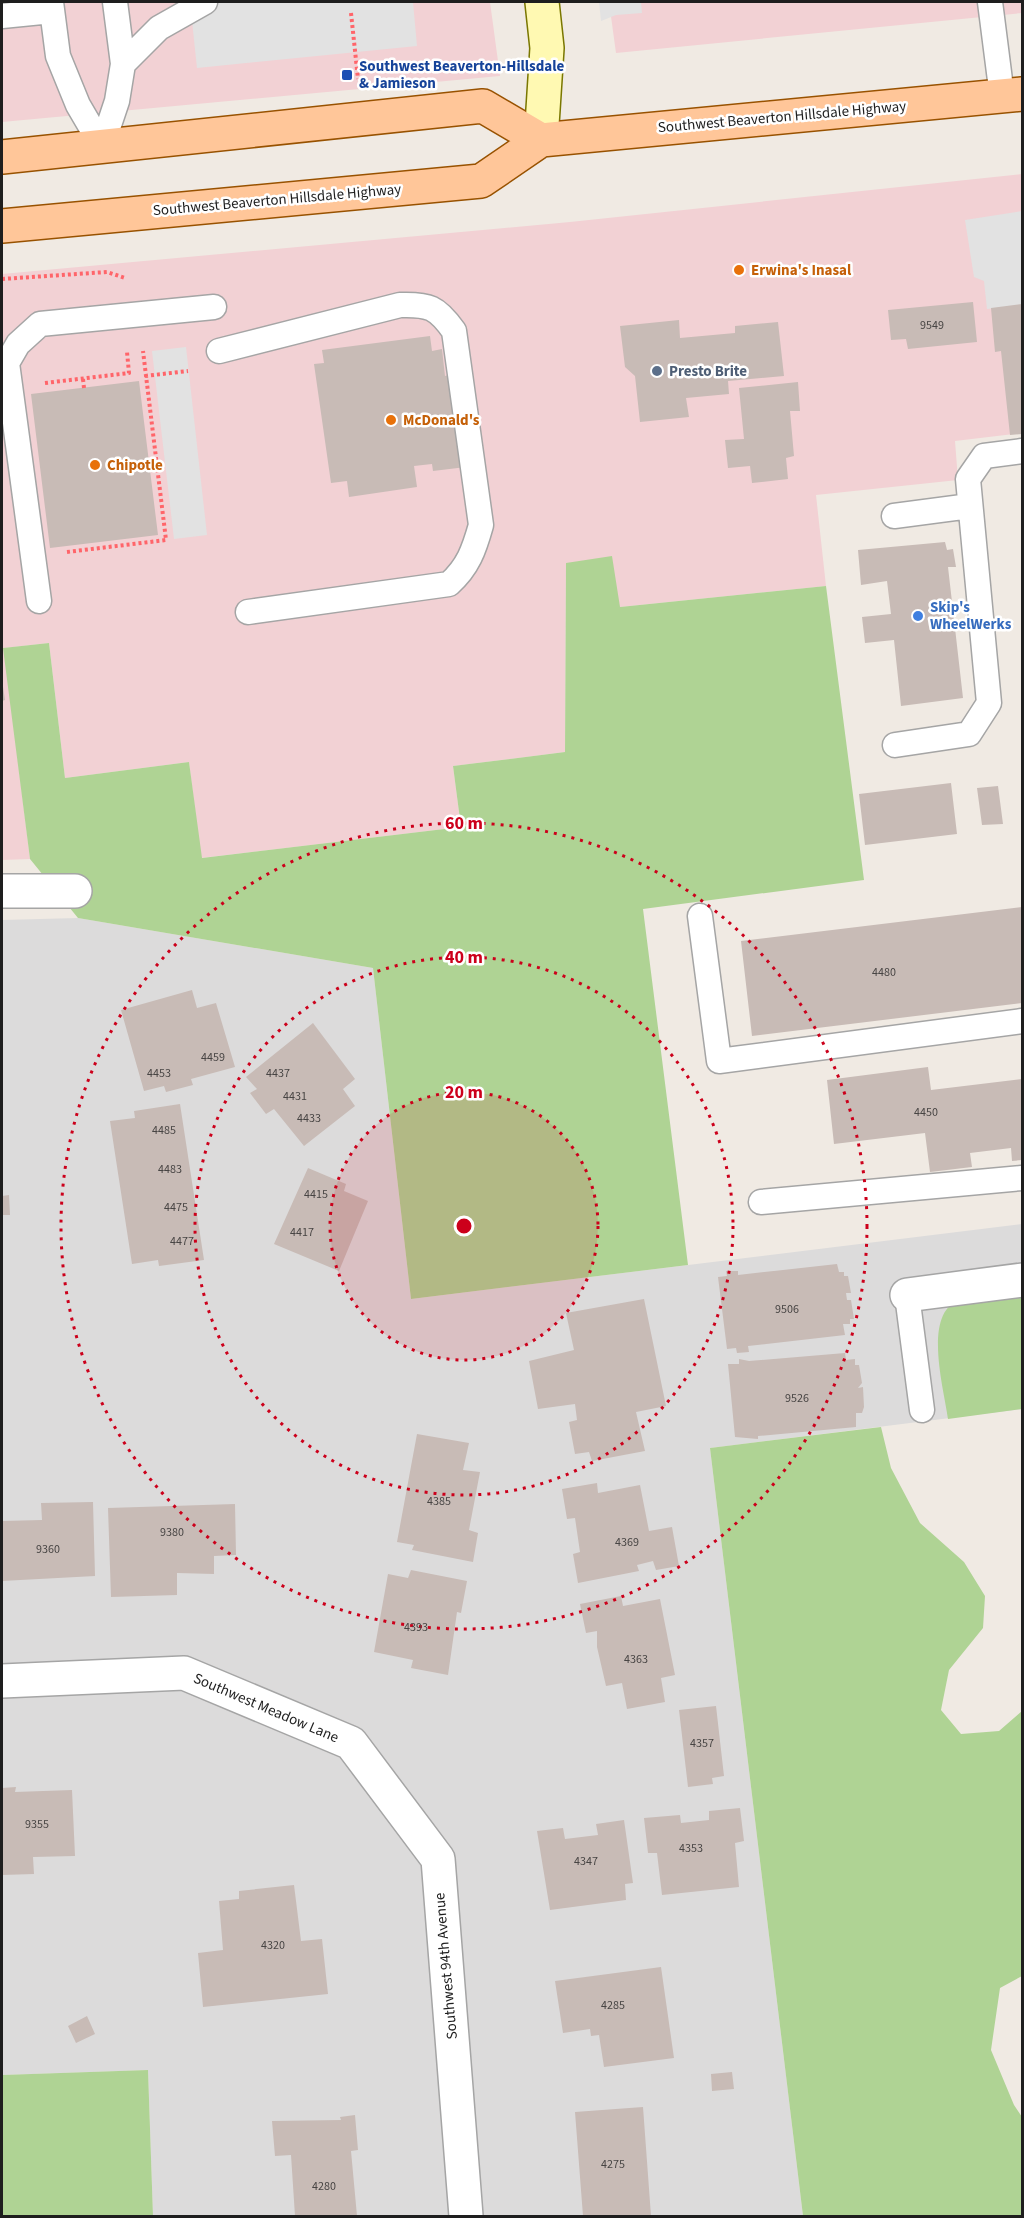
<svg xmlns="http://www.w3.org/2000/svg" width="1024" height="2218" font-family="'Source Sans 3',sans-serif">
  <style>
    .residential { fill: #dcdbdb }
    .commercial { fill: #f2d1d4 }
    .forest { fill: #afd394 }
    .parking { fill: #e2e2e2 }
    .building { fill: #c8bbb6 }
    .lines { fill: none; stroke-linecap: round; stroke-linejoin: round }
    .lane-casing { stroke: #a5a5a5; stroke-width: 27 }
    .street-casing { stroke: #a5a5a5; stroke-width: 36 }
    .secondary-casing { stroke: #7a7700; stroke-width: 36 }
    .primary-casing { stroke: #985200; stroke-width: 36 }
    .path { stroke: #ff656a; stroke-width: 4; stroke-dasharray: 3 3; stroke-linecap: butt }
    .lane { stroke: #fff; stroke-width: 24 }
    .street { stroke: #fff; stroke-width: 33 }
    .secondary { stroke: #fff9b2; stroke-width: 33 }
    .primary { stroke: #ffc699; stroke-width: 33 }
    .ring { fill: none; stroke: #cc001b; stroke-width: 3; stroke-dasharray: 3 6 }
    .transit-dot { fill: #1a4fb4; stroke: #fff; stroke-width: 2 }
    .food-dot { fill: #e8710a; stroke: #fff; stroke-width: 2 }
    .service-dot { fill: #5c6f8a; stroke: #fff; stroke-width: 2 }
    .shop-dot { fill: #3f7fe0; stroke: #fff; stroke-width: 2 }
    .labels { text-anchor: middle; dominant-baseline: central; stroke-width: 5; stroke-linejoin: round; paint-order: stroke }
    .number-label { font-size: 12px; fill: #484544 }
    .transit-label { font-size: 15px; font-weight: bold; fill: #164399; stroke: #fff; text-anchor: start }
    .street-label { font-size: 15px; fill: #1e1e1e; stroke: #fff }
    .food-label { font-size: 15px; font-weight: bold; fill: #c56008; stroke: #fff; text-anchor: start }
    .service-label { font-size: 15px; font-weight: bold; fill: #4e5e75; stroke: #fff; text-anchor: start }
    .shop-label { font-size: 15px; font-weight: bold; fill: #366cbe; stroke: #fff; text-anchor: start }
    .centre { fill: #cc001b; stroke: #fff; stroke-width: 3 }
    .ring-label { font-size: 18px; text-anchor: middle; font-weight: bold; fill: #cc001b; stroke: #fff; stroke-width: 5; stroke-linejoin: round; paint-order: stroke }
  </style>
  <rect width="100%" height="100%" fill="#f0eae3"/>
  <path class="residential" d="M78 918 373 968 411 1299 1022 1224V1409L710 1448 803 2216H153L148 2070 2 2075V920Z"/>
  <path class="commercial" d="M2 2H490L500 76 2 122Z
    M609 2H1022V13L616 53Z
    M1022 174V433L955 441 958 480 816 495 826 586 620 607 566 563 565 752 453 766 461 827 201 858 189 762 65 778 49 643 4 648 30 859 2 860V274L570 222Z"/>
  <path class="forest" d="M612 556 620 607 826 586 864 880 643 909 688 1265 411 1299 373 968 78 918 30 859 3 648 49 643 65 778 189 762 202 858 461 827 453 766 565 752 566 563Z
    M1022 1292V1409L948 1419C944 1388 921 1310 962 1299 981 1294 1003 1294 1022 1292Z
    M881 1427 891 1468 920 1523 964 1562 985 1596 983 1628 949 1670 941 1710 961 1734 999 1731 1022 1711V1976L1000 1988 991 2050 1014 2105 1022 2117V2216H803L710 1448Z
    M148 2070 153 2216H2V2075Z"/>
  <path class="parking" d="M190 2H413L417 46 197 68Z
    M599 2H641L642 13 616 15 601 21Z
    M1022 211V305L987 309 984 281 974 277 965 220Z
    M186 347 207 535 174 539 152 351Z"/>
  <path class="building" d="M973 302 977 342 908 349 906 339 891 340 888 310Z
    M1022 304V434L1010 435 1001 351 995 352 991 308Z
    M679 320 680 338 735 333V326L778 322 784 376 728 381 729 394 686 398 689 417 640 422 635 376 625 367 620 326Z
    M430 336 432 351 442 349 445 376 453 374 466 467 433 471 432 464 414 466 417 487 349 497 347 481 331 483 314 364 324 363 322 350Z
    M139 381 158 535 50 548 31 394Z
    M798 382 800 411H790L794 456 786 458 788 479 752 483 750 466 728 468 725 440 744 439 739 388Z
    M945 542 947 550 953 549 956 567H948L963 698 901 706 894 640 865 643 862 617 891 614 887 581 861 585 858 550Z
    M2 680 5 700 2 701Z
    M951 783 957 834 865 845 859 794Z
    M998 786 1003 824 982 825 977 788Z
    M1022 907V1003L752 1036 741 941Z
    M192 990 197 1008 216 1003 235 1067 191 1079 193 1085 166 1092 164 1086 144 1091 121 1010Z
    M313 1023 355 1079 343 1089 355 1106 304 1146 274 1109 266 1114 250 1093 257 1089 246 1077Z
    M928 1067 931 1090 1022 1079V1160L1012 1161 1011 1148 970 1153 972 1167 930 1172 925 1133 834 1144 827 1080Z
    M180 1104 204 1260 159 1266 158 1260 132 1264 110 1121 135 1118 134 1111Z
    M308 1168 346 1184 344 1191 368 1201 339 1271 274 1244Z
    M9 1195 10 1215H2V1196Z
    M837 1264 839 1272H844V1276H848L851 1293H846L847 1300H851L854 1319H850V1324H843L845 1335 748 1346 749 1352 737 1353 736 1348 727 1349 718 1277 727 1276 726 1271H738V1275Z
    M644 1299 666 1406 636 1412 645 1451 592 1461 589 1452 575 1454 569 1422 577 1420 575 1404 538 1409 529 1361 574 1350 566 1313Z
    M845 1353 846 1360 855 1359V1365H859L862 1383 858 1388 863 1387 864 1407 862 1413H856V1427L758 1436V1439L735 1437 728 1364H739V1359L749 1361Z
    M417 1434 469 1443 463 1470 480 1472 469 1530 478 1533 473 1562 412 1550 414 1545 397 1542Z
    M597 1483 598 1493 640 1485 649 1531 672 1527 679 1566 656 1570 653 1561 637 1565 639 1571 578 1583 573 1554 580 1552 575 1518 567 1519 562 1489Z
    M93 1502 95 1576 2 1581V1521L42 1520 41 1503Z
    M235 1504 236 1555 214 1556V1574L177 1573V1595L111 1597 108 1508Z
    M411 1570 467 1581 461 1613 457 1612 448 1675 411 1668 413 1660 374 1652 388 1574 408 1578Z
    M621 1596 623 1606 660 1599 675 1675 661 1678 665 1702 627 1709 622 1683 606 1686 597 1647V1631L586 1633 580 1604Z
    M716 1706 724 1776 712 1778 713 1784 688 1787 679 1710Z
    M16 1787 15 1792 72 1790 75 1856 33 1857 34 1874 2 1875V1788Z
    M740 1808 744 1841 735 1843 739 1887 662 1895 657 1853H648L644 1818 680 1815 681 1823 709 1820V1811Z
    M624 1820 633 1883 625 1884 626 1900 550 1910 537 1831 563 1828 565 1839 598 1835 596 1824Z
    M294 1885 301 1941 322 1939 328 1994 203 2007 198 1953 223 1950 219 1901 239 1899V1891Z
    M661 1967 674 2058 604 2067 599 2035 591 2036 590 2029 563 2033 555 1981Z
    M87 2016 95 2034 76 2043 68 2026Z
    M732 2072 734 2089 712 2091 711 2074Z
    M643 2107 651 2216H583L575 2112Z
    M355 2115 358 2150 351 2151 357 2216H295L291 2155 275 2156 272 2121 341 2120 340 2117Z"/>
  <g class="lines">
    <g class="lane-casing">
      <path id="lane" d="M51 2 58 56 78 105 102 146
        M990 2 1002 96
        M2 16 52 11
        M123 64 159 28 205 2
        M102 146 117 101 123 64 115 2
        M219 351 400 305C429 304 437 307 454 331L481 525C474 550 468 567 449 584L248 612
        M894 516 970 506
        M39 601 7 363 18 344 40 324 214 307
        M895 745 969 734 989 703 968 479 984 456 1022 451
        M700 916 719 1061 1022 1021
        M761 1202 1022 1178
        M907 1295 922 1410"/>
    </g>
    <g class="street-casing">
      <path id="street" d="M2 891H75
        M907 1295 1022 1280
        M2 1681 184 1673 351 1743 438 1859 466 2216"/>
    </g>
    <g class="secondary-casing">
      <path id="secondary" d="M541 140 547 48 542 2"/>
    </g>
    <g class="primary-casing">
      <path id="primary" d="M2 157 483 106 541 140
        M2 226 481 181 541 140 1022 94"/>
    </g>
    <path class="path" d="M351 13 358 79
      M2 279 107 272 125 278
      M145 376 188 371
      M83 379 84 388
      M45 383 129 373 127 352
      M67 552 166 540 143 351"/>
    <use href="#lane" class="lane"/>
    <use href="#street" class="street"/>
    <use href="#secondary" class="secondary"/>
    <use href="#primary" class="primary"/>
  </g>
  <circle cx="464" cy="1226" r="134" fill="#cc001b" fill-opacity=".12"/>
  <g class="ring">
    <circle cx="464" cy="1226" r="134"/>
    <circle cx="464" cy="1226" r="269"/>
    <circle cx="464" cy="1226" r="403"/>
  </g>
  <rect class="transit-dot" x="341" y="69" width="12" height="12" rx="3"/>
  <g class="food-dot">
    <circle cx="739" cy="270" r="6"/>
    <circle cx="391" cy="420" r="6"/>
    <circle cx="95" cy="465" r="6"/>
  </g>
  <circle class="service-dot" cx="657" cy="371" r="6"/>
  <circle class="shop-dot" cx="918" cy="616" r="6"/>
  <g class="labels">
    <g class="number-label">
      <text x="932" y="325">9549</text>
      <text x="884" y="972">4480</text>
      <text x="213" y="1057">4459</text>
      <text x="159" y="1073">4453</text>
      <text x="278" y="1073">4437</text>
      <text x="295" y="1096">4431</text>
      <text x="926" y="1112">4450</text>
      <text x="309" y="1118">4433</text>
      <text x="164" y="1130">4485</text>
      <text x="170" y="1169">4483</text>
      <text x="316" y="1194">4415</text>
      <text x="176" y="1207">4475</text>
      <text x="302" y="1232">4417</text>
      <text x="182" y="1241">4477</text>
      <text x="787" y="1309">9506</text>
      <text x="797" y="1398">9526</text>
      <text x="439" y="1501">4385</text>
      <text x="172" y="1532">9380</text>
      <text x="627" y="1542">4369</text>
      <text x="48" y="1549">9360</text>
      <text x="416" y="1627">4393</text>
      <text x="636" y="1659">4363</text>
      <text x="702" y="1743">4357</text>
      <text x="37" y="1824">9355</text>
      <text x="691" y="1848">4353</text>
      <text x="586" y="1861">4347</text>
      <text x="273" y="1945">4320</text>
      <text x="613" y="2005">4285</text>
      <text x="613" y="2164">4275</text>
      <text x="324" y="2186">4280</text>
    </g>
    <g class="transit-label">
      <text x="359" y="66">Southwest Beaverton-Hillsdale<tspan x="359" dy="17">&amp; Jamieson</tspan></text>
    </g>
    <g class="street-label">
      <text transform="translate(782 117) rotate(-5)">Southwest Beaverton Hillsdale Highway</text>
      <text transform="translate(277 200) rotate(-5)">Southwest Beaverton Hillsdale Highway</text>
      <text transform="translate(266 1708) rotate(23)">Southwest Meadow Lane</text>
      <text transform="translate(446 1966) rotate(-95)">Southwest 94th Avenue</text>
    </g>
    <g class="food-label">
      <text x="751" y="270">Erwina's Inasal</text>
      <text x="403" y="420">McDonald's</text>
      <text x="107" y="465">Chipotle</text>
    </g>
    <g class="service-label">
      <text x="669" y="371">Presto Brite</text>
    </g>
    <g class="shop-label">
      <text x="930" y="607">Skip's<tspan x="930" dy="17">WheelWerks</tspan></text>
    </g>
  </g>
  <circle cx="464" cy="1226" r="9" class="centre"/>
  <g class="ring-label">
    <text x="464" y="829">60 m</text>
    <text x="464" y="963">40 m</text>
    <text x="464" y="1098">20 m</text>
  </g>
  <rect width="1024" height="2218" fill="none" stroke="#1e1e1e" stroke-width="6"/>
</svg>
